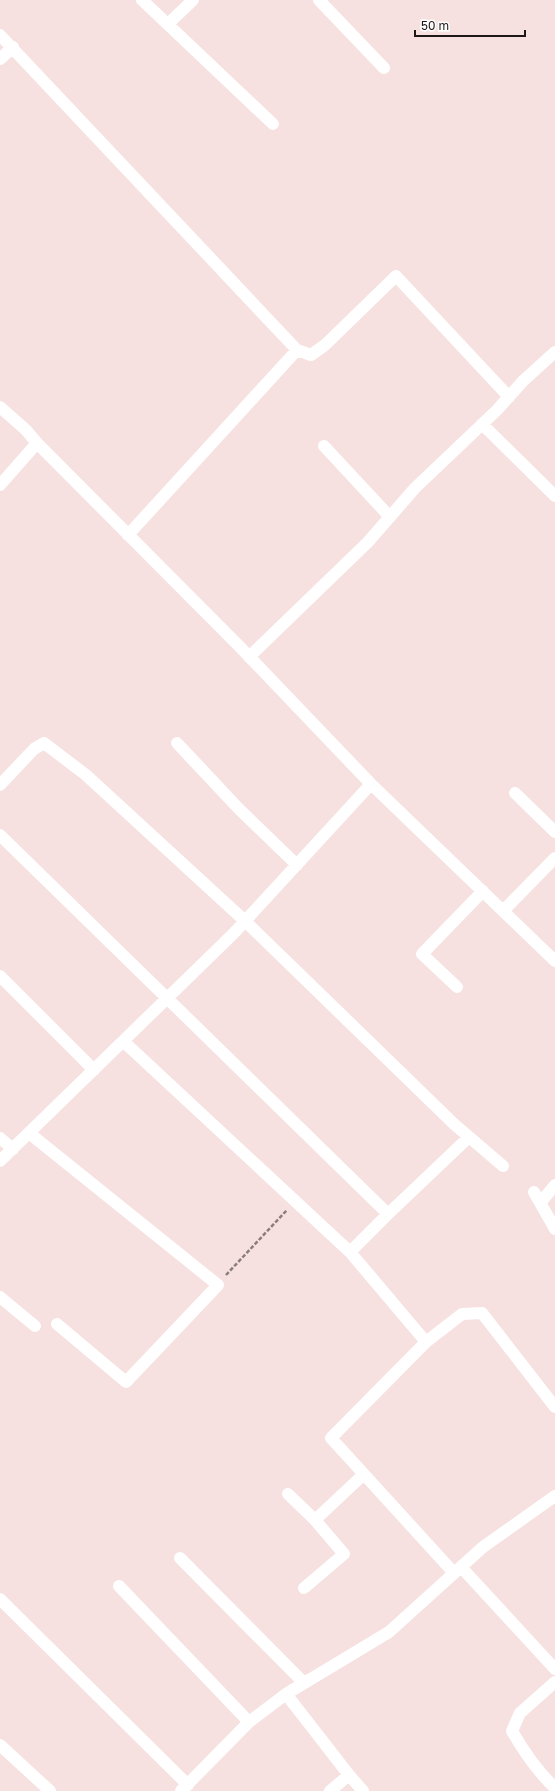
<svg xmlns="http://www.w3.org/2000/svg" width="555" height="1791" font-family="'Golos Text',sans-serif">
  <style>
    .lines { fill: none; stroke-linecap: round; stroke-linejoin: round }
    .path { stroke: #8c7d7d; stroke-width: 2.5; stroke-dasharray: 4 2; stroke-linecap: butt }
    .minor { stroke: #fff; stroke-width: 12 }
  </style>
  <rect width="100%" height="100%" fill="#f6e0e0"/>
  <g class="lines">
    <path class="path" d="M226 1275 287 1210"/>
    <path class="minor" d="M142 0 273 124
      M319 0 384 68
      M168 24 193 0
      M0 35 297 350 311 355 325 345 396 276 509 397
      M0 59 13 47
      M0 407 26 430 37 443
      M482 424 555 496
      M324 446 390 517
      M0 485 37 443 240 647 371 784
      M128 535 297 350
      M249 657 368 542 415 488 497 410 523 381 555 352
      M177 743 239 809 297 865
      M0 785 34 749 44 743 86 775 245 921 454 1124 503 1166
      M515 793 555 832
      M0 835 388 1214 468 1138
      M503 911 555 858
      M0 976 94 1070
      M457 987 422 954 483 891
      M123 1041 350 1252 388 1214
      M29 1133 218 1285 126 1382 57 1324
      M0 1138 13 1149
      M0 1161 234 933 371 784 555 961
      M534 1192 555 1229
      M541 1202 555 1185
      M350 1252 426 1342 462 1314 482 1313 555 1407
      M0 1297 35 1326
      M426 1342 331 1438 454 1573
      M288 1494 315 1520
      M180 1558 304 1683
      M461 1567 555 1669
      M119 1586 249 1722
      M304 1588 344 1554 315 1520 364 1474
      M0 1599 188 1785
      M555 1682 520 1713 512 1731C524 1752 537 1771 555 1788
      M286 1694 349 1775 363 1791
      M0 1745 50 1791
      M181 1791 249 1722 286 1694 389 1632 483 1547 555 1496
      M330 1791 349 1775"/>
  </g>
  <path d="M415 30v6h110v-6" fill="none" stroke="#1e1717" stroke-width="2"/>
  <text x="421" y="30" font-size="12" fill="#1e1717" stroke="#ffffff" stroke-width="3" paint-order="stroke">50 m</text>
</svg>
